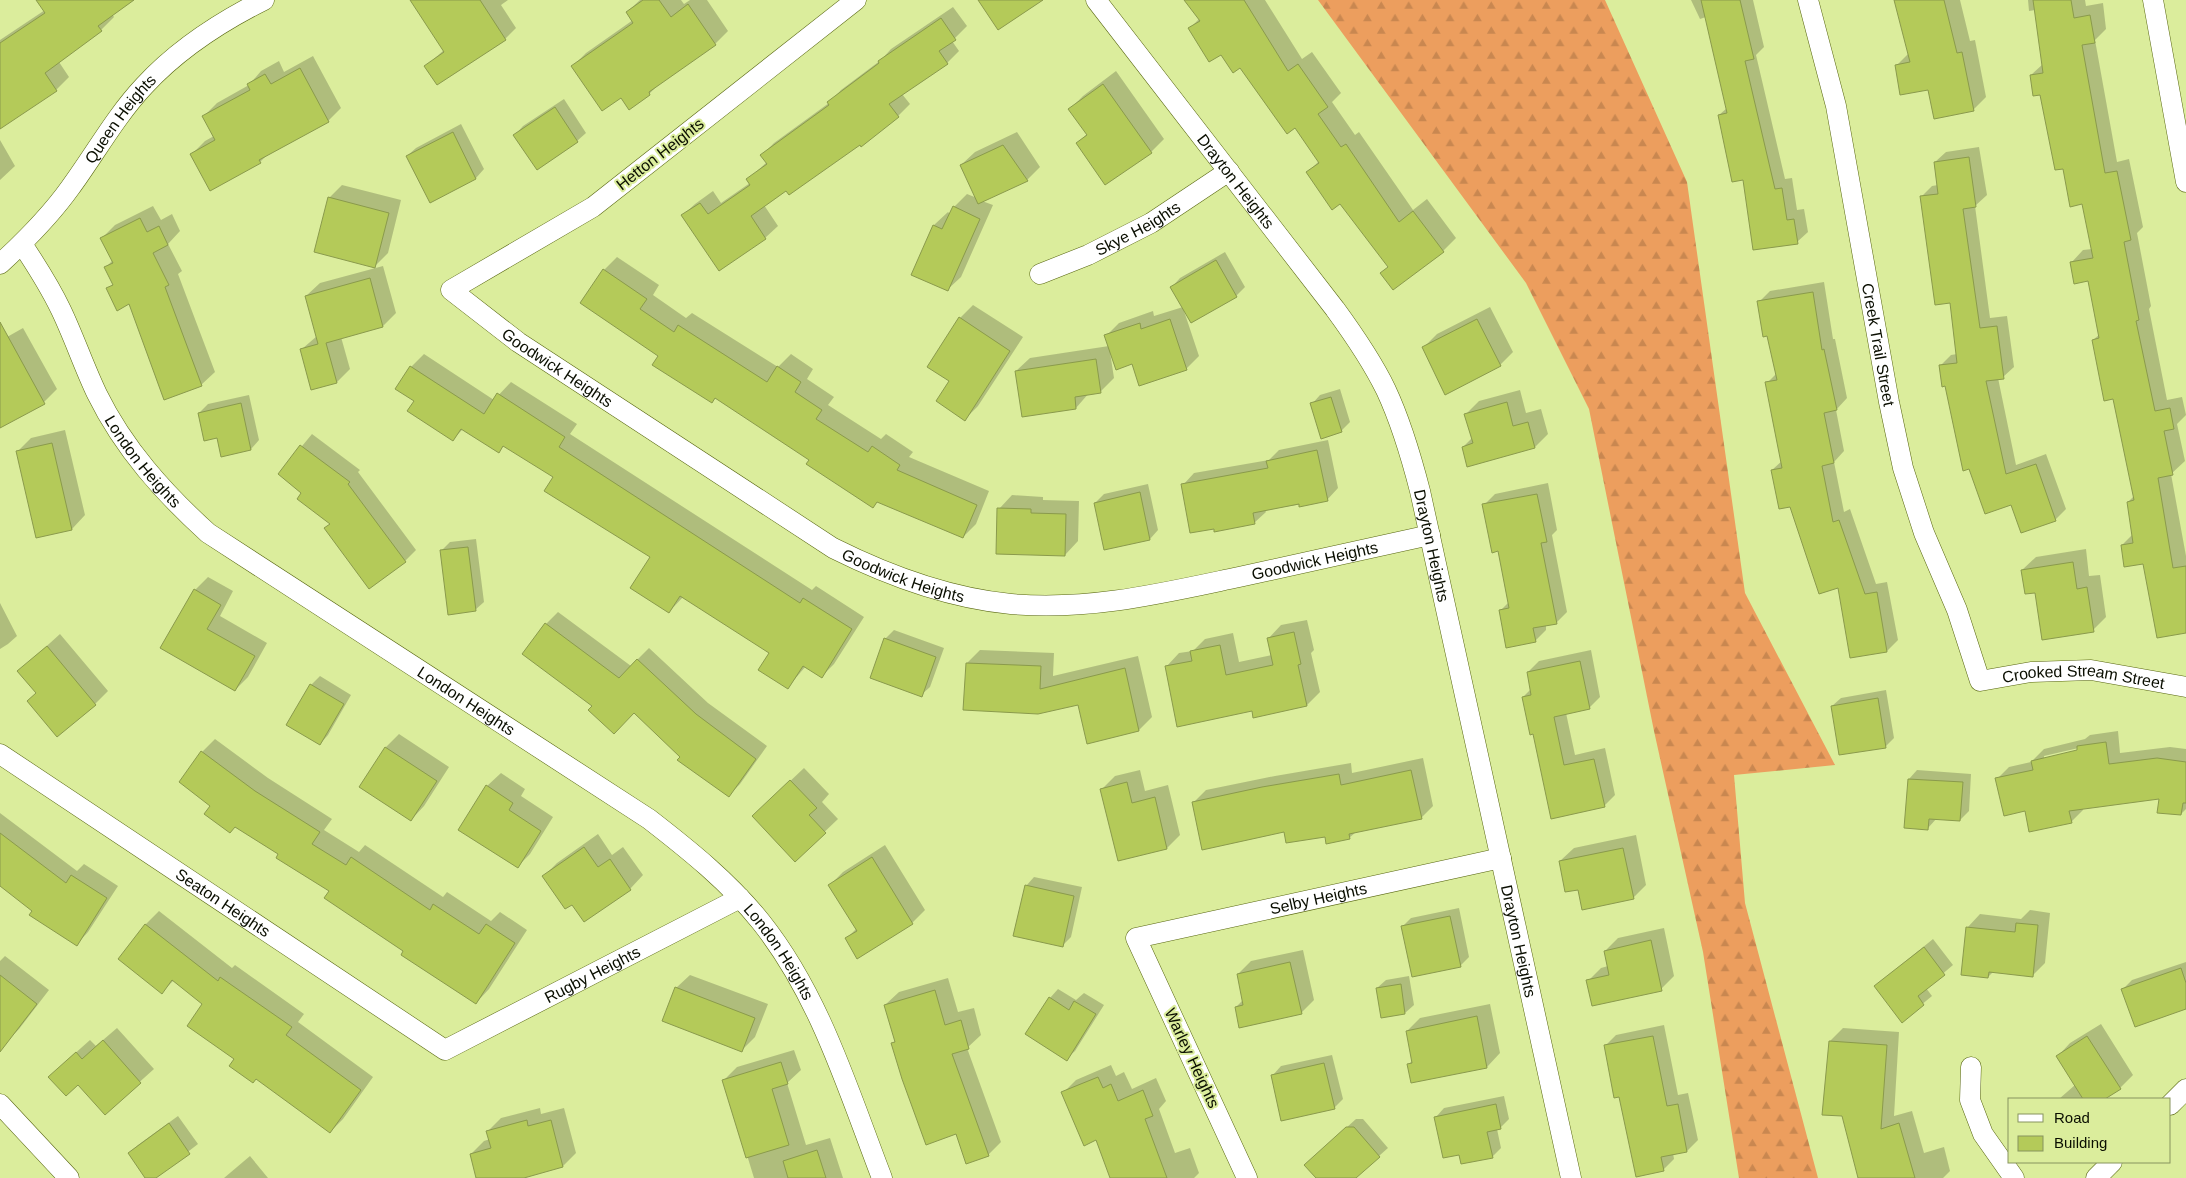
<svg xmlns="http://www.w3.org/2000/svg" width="2186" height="1178" font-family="Arial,sans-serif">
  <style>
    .forest { fill: url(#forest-firs) }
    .shadow { fill: #0003; fill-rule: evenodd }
    .building { fill: #b4ca59; stroke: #8a9a4c }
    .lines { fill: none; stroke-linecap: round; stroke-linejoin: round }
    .street-casing { stroke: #586611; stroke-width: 21 }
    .street { stroke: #fff; stroke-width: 20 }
    .labels { text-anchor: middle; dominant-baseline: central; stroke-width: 4; stroke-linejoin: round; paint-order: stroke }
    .street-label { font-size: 16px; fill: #0a0e00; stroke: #dbed9c }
  </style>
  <defs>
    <pattern id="forest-firs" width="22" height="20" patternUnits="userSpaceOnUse" patternTransform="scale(1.25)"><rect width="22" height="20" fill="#ec9e5e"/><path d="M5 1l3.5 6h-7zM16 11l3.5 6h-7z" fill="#c98750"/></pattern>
  </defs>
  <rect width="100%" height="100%" fill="#dbed9c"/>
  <path class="forest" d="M1318 0H1605L1687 182 1745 593 1835 765 1734 775 1745 903 1818 1178H1739L1703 952 1654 731 1589 409 1526 283Z"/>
  <path class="shadow" d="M46 0H129L112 14 114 17 101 30 59 62 69 77 56 90 0 128V40L45 10Z
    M418 0H508L501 5 516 28 505 39 426 66 444 50Z
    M640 0H681L684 4 690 0H707L728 31 715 44 662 81 649 94 621 97 573 66 586 53 633 20 627 12Z
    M1186 0H1265L1302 59 1312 52 1341 93 1332 102 1355 135 1359 132 1413 210 1427 199 1456 238 1443 251 1382 273 1389 266 1340 202 1308 172 1319 161 1295 126 1241 66 1189 29 1199 19Z
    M1691 0H1753L1764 47 1756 55 1785 179 1792 178 1797 210 1804 209 1808 232 1797 242 1744 178 1719 115 1727 108 1706 17 1700 19Z
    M1896 0H1960L1970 41 1975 40 1986 97 1973 110 1929 88 1896 66 1909 53Z
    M2028 0H2085L2086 6 2103 3 2106 29 2095 40 2117 162 2129 159 2143 227 2137 233 2151 306 2149 309 2167 400 2182 397 2186 415 2177 424 2185 461 2171 474 2186 556V631L2144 563 2122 545 2133 534 2128 502 2134 496 2114 398 2093 340 2100 334 2089 279 2071 263 2083 250 2092 249 2083 203 2064 167 2041 94 2031 75 2043 64 2035 10 2029 11Z
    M953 7 967 26 952 41 959 51 947 63 902 94 910 104 898 116 764 205 778 226 765 238 719 269 682 216 695 204 713 191 721 203 750 183 747 180 767 162 762 155 774 143 829 103 841 90 881 60 891 49Z
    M313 56 341 108 328 121 269 153 260 162 192 154 205 141 214 136 204 116 217 103 249 85 261 71 279 61 284 72Z
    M1116 71 1164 139 1151 152 1077 143 1087 134 1070 109 1083 96Z
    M564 99 586 133 577 141 515 135 523 126Z
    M461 124 484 169 476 178 431 201 407 156 416 148Z
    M1017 132 1040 167 1027 180 982 201 993 205 961 277 947 290 913 274 934 225 948 212 950 214 954 207 967 194 977 198 961 165 975 152Z
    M0 140 15 166 0 180Z
    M1979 147 1987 195 1975 206 1990 318 2007 316 2014 367 2003 377 1998 378 2016 465 2046 454 2066 509 2055 520 2012 503 1941 365 1951 355 1957 354 1951 302 1921 197 1932 186 1938 185 1935 162 1946 152Z
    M342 185 401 200 388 253 375 266 329 198Z
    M153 206 161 220 172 214 180 231 168 244 182 271 178 274 215 372 201 385 130 303 108 289 114 283 106 267 113 260 102 238 115 225Z
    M1225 252 1245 287 1236 296 1192 322 1184 311 1199 356 1186 369 1133 363 1110 352 1114 378 1101 391 1089 393 1076 408 1016 371 1030 358 1109 346 1106 336 1119 323 1153 311 1154 316 1183 307 1172 287 1180 278Z
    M617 257 659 285 653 295 686 318 692 313 778 367 791 354 813 369 807 379 834 397 828 405 881 439 886 434 913 452 909 457 989 491 976 524 963 537 878 501 873 506 811 459 660 356 604 270Z
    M383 266 396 313 383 326 341 337 350 369 337 382 302 349 317 336 306 296 320 283Z
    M1824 282 1833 339H1835L1847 398 1836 410 1844 451 1834 462 1844 512 1850 509 1876 584 1887 582 1898 640 1887 651 1839 586 1790 505 1772 470 1782 461 1767 383 1777 373 1759 302 1770 291Z
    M973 305 1023 337 978 406 965 419 951 381 960 318Z
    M1490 307 1513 352 1500 365 1424 347 1437 334Z
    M23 328 57 389 44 402 0 425V341Z
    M424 354 494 400 511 382 577 424 570 434 812 590 816 586 864 617 834 664 822 676 806 666 788 687 770 652 683 597 669 612 652 557 555 477 505 445 498 451 463 429 453 439 415 401 411 367Z
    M1340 389 1350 422 1341 431 1312 404 1320 395Z
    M1520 390 1526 413 1541 409 1548 434 1535 447 1468 465 1463 447 1472 438 1466 414 1479 401Z
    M249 395 259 440 251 449 218 436 199 413 208 404Z
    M65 430 85 515 72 529 37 536 18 451 31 438Z
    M312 434 360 470 358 472 416 550 405 561 331 523 303 492 279 474Z
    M1328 440 1338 488 1327 500 1265 510 1266 512 1254 523 1183 485 1194 473 1269 460 1279 450Z
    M1548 483 1557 530 1552 535 1567 612 1556 623 1546 625V630L1535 641 1501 610 1509 602 1499 550 1484 505 1495 494Z
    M1148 484 1158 530 1150 539 1095 503 1104 494Z
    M1012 495 1043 497V500L1079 501 1078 541 1065 555 999 509Z
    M476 539 484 602 475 610 441 551 450 542Z
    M2086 549 2089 576 2100 575 2106 617 2093 630 2036 591 2022 570 2036 557Z
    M208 577 233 591 220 616 267 643 248 677 235 690 162 648 195 590Z
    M0 603 17 636 8 644 0 649Z
    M558 612 631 666 649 648 708 703 767 746 740 784 728 796 681 757 634 711 594 706 546 624Z
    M1307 620 1314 650 1311 653 1320 692 1307 705 1253 710 1166 667 1179 653 1193 651 1205 639 1233 633 1239 662 1272 655 1268 639 1281 625Z
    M894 630 944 648 930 687 921 695 885 639Z
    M60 634 108 691 95 704 37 693 19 671Z
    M980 650 1054 653 1053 676 1138 656 1152 717 1139 730 1078 704 967 663Z
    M1591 650 1600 697 1589 708 1566 713 1575 755 1605 748 1615 795 1604 806 1552 817 1534 733 1523 697 1531 689 1528 672 1539 661Z
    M320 676 351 695 328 735 320 744 311 685Z
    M1886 690 1894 738 1885 747 1832 706 1841 698Z
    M2118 731 2120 753 2170 747 2186 749V809L2181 814 2160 798 2083 808V810L2071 822 2026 810 1997 779 2009 767 2031 762 2044 749 2085 739 2090 735ZM2083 747 2084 749 2044 759V756Z
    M399 734 449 767 424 806 411 820 360 786 386 747Z
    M215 739 268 778 332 819 324 830 359 852 365 845 443 897 447 892 491 921 500 912 527 930 489 989 476 1003 404 951 330 891 212 805 202 752Z
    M1423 758 1433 806 1421 818 1356 832 1349 838 1285 830 1194 802 1206 790 1275 776 1351 763 1352 773Z
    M804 768 829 794 822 802 838 819 795 860 767 803Z
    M1140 770 1145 791 1168 785 1180 835 1167 848 1102 789 1115 776Z
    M1917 770 1971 774 1969 811 1960 820 1937 818 1928 828 1909 779Z
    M501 773 525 789 521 796 553 817 530 854 517 867 487 786Z
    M0 813 77 871 84 864 118 886 88 932 77 944 0 884Z
    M598 834 612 855 623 847 643 875 630 889 572 903 544 876 557 863Z
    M1636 835 1646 885 1633 898 1579 888 1560 861 1574 848Z
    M885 845 925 910 912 923 858 957 846 939 857 928 830 885 843 872Z
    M1034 877 1082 887 1071 937 1062 946 1026 886Z
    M1459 908 1469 957 1460 966 1403 926 1411 918Z
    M2030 910 2050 913 2045 963 2032 976 1993 972 1988 977 1967 928 1980 914 2021 919Z
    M159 911 232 968 235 965 304 1014 298 1022 373 1077 343 1119 330 1132 236 1059 204 1003 174 980 162 992 120 959 146 924Z
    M1664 928 1674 976 1661 989 1588 981 1601 968 1608 966 1605 951 1618 938Z
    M1933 939 1953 965 1926 988 1932 996 1902 1021 1875 986Z
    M1303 950 1314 1000 1301 1013 1236 1007 1243 1000 1238 974 1251 961Z
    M5 956 49 990 19 1029 6 1042 0 1038V961Z
    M2186 962V1008L2123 989 2132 980Z
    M690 975 768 1004 755 1037 742 1050 676 988Z
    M1409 976 1414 1005 1405 1013 1377 988 1386 980Z
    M948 978 958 1012 974 1008 981 1035 967 1048 1001 1142 988 1155 956 1132 893 1043 896 1040 885 1005 899 992Z
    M1058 989 1076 1000 1084 993 1104 1005 1075 1051 1066 1059 1050 998Z
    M1490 1004 1500 1053 1487 1067 1409 1064 1413 1060 1407 1031 1420 1018Z
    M2101 1024 2133 1075 2120 1088 2102 1099H2059L2075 1085 2057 1057 2070 1043Z
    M1664 1025 1678 1095 1688 1093 1698 1140 1687 1151 1673 1153 1674 1159 1663 1170 1620 1095 1605 1046 1616 1035Z
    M117 1028 154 1069 105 1113 63 1064 90 1040 96 1046Z
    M1843 1028 1899 1032 1894 1116 1912 1111 1924 1153 1944 1147 1950 1171 1943 1178H1868L1830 1041Z
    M794 1050 801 1070 787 1083 806 1145 830 1138 843 1178H754L724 1080 737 1067Z
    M1332 1055 1343 1099 1334 1108 1273 1075 1281 1066Z
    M1111 1065 1116 1076 1124 1072 1132 1089 1156 1078 1166 1101 1159 1109 1175 1153 1190 1148 1199 1173 1194 1178H1111L1097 1139 1063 1093 1076 1080Z
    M1504 1096 1509 1119 1500 1128 1497 1129 1501 1148 1492 1157 1460 1153 1436 1117 1444 1108Z
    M540 1108 541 1114 564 1108 576 1153 563 1166 519 1178H478L471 1154 484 1141 490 1139 488 1131 501 1118Z
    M178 1116 198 1144 154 1178H147L129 1153 138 1145Z
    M1356 1119H1363L1388 1148 1354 1178H1318L1315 1156Z
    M250 1156 268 1178H224Z"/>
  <path class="building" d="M36 0H134L98 26 102 31 45 73 57 91 0 129V43L45 13Z
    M410 0H480L506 40 437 85 424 66 444 52Z
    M643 0H659L671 17 688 4 716 45 649 92 650 95 629 110 621 98 602 111 571 66 633 23 626 12Z
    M978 0H1043L998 30Z
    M1184 0H1244L1288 71 1298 64 1328 107 1318 114 1341 147 1346 144 1399 222 1413 211 1444 252 1393 290 1380 273 1388 267 1340 204 1332 210 1306 172 1319 163 1295 128 1287 134 1240 68 1233 73 1221 55 1209 62 1188 28 1200 21Z
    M1701 0H1740L1754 59 1745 61 1775 189 1782 188 1787 220 1794 219 1798 244 1753 250 1743 180 1732 182 1718 115 1727 113Z
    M1894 0H1944L1957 53 1962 52 1974 111 1934 119 1928 90 1900 95 1895 65 1910 62Z
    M2033 0H2071L2074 18 2090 15 2095 43 2082 45 2105 173 2117 171 2131 240 2124 242 2139 320 2136 321 2155 411 2170 408 2174 429 2164 431 2173 475 2158 478 2173 568 2186 566V633L2157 638 2143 564 2124 567 2121 545 2133 543 2127 502 2134 500 2113 399 2104 401 2092 340 2099 338 2088 281 2074 284 2070 262 2093 258 2082 204 2070 207 2063 169 2055 170 2040 95 2033 96 2030 75 2043 73Z
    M941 18 956 40 939 51 948 64 889 104 899 117 861 147 860 145 789 195 786 191 751 216 766 239 719 271 681 215 700 203 708 214 750 185 746 179 767 164 760 155 829 105 827 102 879 63 878 61Z
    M300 68 329 122 259 160 261 163 210 191 190 154 215 140 202 116 250 90 247 84 265 74 271 84Z
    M1103 84 1152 153 1105 185 1076 143 1087 135 1068 109Z
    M555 107 578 142 537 170 513 135Z
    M453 132 476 179 430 203 406 156Z
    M1003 145 1028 181 978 204 960 165Z
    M1969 157 1976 207 1963 209 1980 328 1997 326 2004 379 1986 381 2006 474 2036 464 2056 521 2021 533 2011 505 1985 514 1969 469 1963 471 1945 386 1942 387 1939 365 1957 363 1950 303 1935 305 1920 196 1938 194 1934 162Z
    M328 197 389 213 375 268 314 252Z
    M953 206 980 219 948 291 911 275 933 225 942 229Z
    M140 218 147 232 159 226 168 245 153 253 169 285 165 287 202 386 164 400 129 304 117 311 106 288 113 285 104 267 113 263 100 238Z
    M1216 260 1237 297 1191 323 1170 287Z
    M603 269 647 299 640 309 674 332 678 325 767 382 777 366 801 382 795 392 822 410 816 419 868 452 872 446 900 465 897 470 977 505 963 538 877 502 873 508 806 464 809 460 715 398 712 403 652 365 658 356 580 303Z
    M370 278 383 327 326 343 337 383 311 390 300 349 318 344 305 296Z
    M1813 292 1822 350 1824 349 1837 410 1824 413 1834 463 1822 466 1833 522 1839 520 1865 594 1877 592 1887 652 1850 658 1838 588 1819 594 1790 507 1779 509 1771 470 1782 468 1765 382 1777 380 1767 336 1763 337 1757 301Z
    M959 317 1010 351 965 421 936 401 949 381 927 367Z
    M1170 319 1187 370 1139 386 1132 364 1116 370 1104 335 1140 323 1141 329Z
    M1477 319 1501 366 1445 395 1422 347Z
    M0 322 45 404 0 428Z
    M1096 359 1101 393 1075 397 1076 409 1022 417 1015 371Z
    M410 366 484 414 497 393 565 437 559 447 800 603 803 598 852 629 822 678 803 666 788 689 758 670 769 653 680 596 669 613 630 588 650 557 544 491 553 477 503 446 499 453 461 429 453 441 407 411 414 401 395 389Z
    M1331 397 1342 432 1321 439 1310 403Z
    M1507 402 1513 426 1528 422 1535 448 1467 467 1462 447 1473 443 1464 414Z
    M241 403 251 450 221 457 217 438 204 441 198 413Z
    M52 443 72 530 36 538 16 451Z
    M300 445 350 482 348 484 406 562 369 589 324 528 330 524 297 499 301 493 278 474Z
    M1317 450 1328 501 1299 507V504L1253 513 1255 524 1214 532V529L1190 533 1181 484 1268 468 1266 461Z
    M1140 492 1150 540 1104 550 1094 503Z
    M1537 494 1547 542 1541 543 1557 624 1533 628 1536 642 1506 648 1499 610 1509 608 1498 551 1492 553 1482 504Z
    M997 508 1031 509V513L1066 514 1065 556 996 554Z
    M468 547 476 611 448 615 440 550Z
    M2073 562 2077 589 2087 587 2094 632 2042 640 2035 593 2025 594 2021 570Z
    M194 589 221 605 207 629 255 656 235 691 160 648Z
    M545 623 619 678 637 659 696 714 756 759 729 797 677 760 680 757 634 713 614 734 588 710 592 706 522 654Z
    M1294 632 1301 664 1298 665 1307 706 1253 718 1252 711 1177 727 1165 666 1192 661 1190 651 1220 645 1226 675 1273 665 1267 638Z
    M884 638 936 657 922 697 870 678Z
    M47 646 96 705 57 737 27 701 36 693 17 671Z
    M1580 661 1590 709 1554 717 1564 765 1594 759 1605 807 1551 819 1533 734 1530 735 1522 697 1531 695 1527 672Z
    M966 663 1041 666 1040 689 1125 668 1139 731 1087 744 1078 705 1038 714 963 710Z
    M310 684 344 704 320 745 286 725Z
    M1878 698 1886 748 1839 755 1831 706Z
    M2106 742 2109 764 2157 758 2186 762V803H2183L2181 815 2157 813 2159 799 2069 811 2072 823 2029 832 2025 811 2004 816 1995 778 2033 770 2031 761 2077 750V746Z
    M385 747 437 781 411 821 359 787Z
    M201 751 255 791 320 832 312 844 346 865 351 857 430 910 433 904 479 934 486 924 515 943 476 1004 401 955 403 951 324 898 329 891 276 858 278 854 235 827 230 833 204 814 210 806 179 782Z
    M1411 770 1422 819 1349 834 1350 839 1326 844 1325 837 1286 843 1284 832 1202 850 1192 802 1262 787 1339 774 1341 785Z
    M1908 779 1963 782 1960 821 1929 819 1928 830 1904 828Z
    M790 780 817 808 809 815 826 833 795 862 752 816Z
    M1127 782 1132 803 1155 797 1167 849 1118 861 1100 789Z
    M486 785 513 803 509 810 541 831 518 868 458 830Z
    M0 833 66 883 71 875 107 898 77 946 29 915 32 911 0 886Z
    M584 847 598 867 610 859 631 890 584 922 572 905 565 909 542 876Z
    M1623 848 1634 899 1582 910 1578 890 1565 892 1559 861Z
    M872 857 913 924 857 959 845 938 857 931 828 885Z
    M1025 885 1074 896 1063 947 1013 936Z
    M1450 916 1461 967 1412 977 1401 926Z
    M2016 923 2038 925 2033 977 1989 972 1988 978 1961 975 1966 927 2015 932Z
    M145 924 218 981 220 977 292 1027 286 1035 361 1090 330 1133 256 1079 253 1083 229 1066 234 1059 187 1026 202 1004 172 980 162 994 118 959Z
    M1651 940 1662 991 1592 1006 1586 980 1609 975 1604 951Z
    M1924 947 1945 975 1918 996 1924 1005 1902 1023 1874 986Z
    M1290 962 1302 1014 1239 1028 1235 1007 1243 1005 1237 974Z
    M2181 968 2186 983V1009L2135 1027 2121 989Z
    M0 975 37 1004 0 1052Z
    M1401 984 1405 1014 1381 1018 1376 988Z
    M675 987 755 1018 742 1052 662 1021Z
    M935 990 945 1025 961 1020 969 1049 952 1054 989 1156 966 1164 956 1134 926 1145 902 1079 891 1043 895 1042 884 1005Z
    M1049 997 1069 1010 1074 1001 1096 1014 1067 1061 1025 1034Z
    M1477 1016 1487 1068 1411 1083 1407 1064 1412 1063 1406 1031Z
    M1653 1036 1667 1106 1678 1104 1687 1152 1661 1157 1664 1171 1636 1177 1619 1097 1614 1098 1604 1045Z
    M2087 1036 2121 1089 2105 1099H2083L2056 1056Z
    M103 1040 141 1083 105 1115 78 1085 66 1096 48 1077 76 1052 82 1059Z
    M1829 1041 1887 1045 1881 1129 1899 1123 1915 1178H1858L1842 1116 1822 1115Z
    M781 1062 788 1084 772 1089 789 1145 746 1158 722 1080Z
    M1324 1063 1335 1109 1281 1121 1271 1075Z
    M1098 1077 1103 1088 1111 1084 1118 1101 1143 1090 1153 1116 1145 1119 1167 1178H1110L1096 1140 1084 1146 1061 1092Z
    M1496 1104 1501 1129 1487 1132 1493 1158 1461 1164 1459 1155 1443 1158 1434 1117Z
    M527 1120 528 1126 551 1120 563 1167 524 1178H476L470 1154 491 1148 486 1131Z
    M169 1123 190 1154 156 1178H145L128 1153Z
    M1346 1127H1354L1380 1157 1356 1178H1316L1304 1165Z
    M817 1150 826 1178H788L783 1161Z"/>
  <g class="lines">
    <g class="street-casing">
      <g id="street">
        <path id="s1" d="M856 0 593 207 451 290 518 342 833 548C889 576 948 598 1011 604 1089 611 1163 593 1239 577 1303 563 1366 549 1430 535"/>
        <path id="s2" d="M1096 0 1335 309C1354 335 1372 361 1386 390 1401 422 1411 456 1420 491L1571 1178"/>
        <path id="s3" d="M1808 0 1836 106 1889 402 1903 468 1924 533 1957 610 1980 681 2031 672 2091 670 2186 687"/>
        <path d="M2153 0 2186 182"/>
        <path id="s4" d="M22 244C36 265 50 287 61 310 74 337 84 367 97 394 124 449 164 493 208 533L649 819C689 850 729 882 761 922 820 996 848 1090 882 1178"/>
        <path id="s5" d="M0 264C25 241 50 216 70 188 95 154 115 117 144 86 178 49 220 22 264 0"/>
        <path id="s6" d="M1040 274 1088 255 1151 223 1229 171"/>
        <path id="s7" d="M0 754 445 1050 740 898"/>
        <path d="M1971 1067 1970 1100 1983 1134 2014 1178"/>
        <path d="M0 1104 69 1178"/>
        <path d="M2170 1105 2186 1089"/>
        <path id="s8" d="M1247 1178 1136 938 1501 858"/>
        <path d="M2096 1178 2112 1162"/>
      </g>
    </g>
    <use href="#street" class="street"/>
  </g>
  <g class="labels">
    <g class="street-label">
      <text stroke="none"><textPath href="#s5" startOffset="189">Queen Heights</textPath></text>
      <text transform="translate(660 154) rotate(-38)">Hetton Heights</text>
      <text stroke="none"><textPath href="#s2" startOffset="229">Drayton Heights</textPath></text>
      <text stroke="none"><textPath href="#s6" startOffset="108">Skye Heights</textPath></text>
      <text stroke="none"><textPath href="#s3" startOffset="352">Creek Trail Street</textPath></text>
      <text stroke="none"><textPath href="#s1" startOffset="631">Goodwick Heights</textPath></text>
      <text stroke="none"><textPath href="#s4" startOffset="250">London Heights</textPath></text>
      <text stroke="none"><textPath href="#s2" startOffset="649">Drayton Heights</textPath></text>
      <text stroke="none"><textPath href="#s1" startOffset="1456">Goodwick Heights</textPath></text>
      <text stroke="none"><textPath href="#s1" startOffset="1036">Goodwick Heights</textPath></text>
      <text stroke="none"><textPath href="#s3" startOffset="809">Crooked Stream Street</textPath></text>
      <text stroke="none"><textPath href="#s4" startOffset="655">London Heights</textPath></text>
      <text stroke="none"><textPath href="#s8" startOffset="451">Selby Heights</textPath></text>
      <text stroke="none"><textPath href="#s7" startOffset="268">Seaton Heights</textPath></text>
      <text stroke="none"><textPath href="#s2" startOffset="1054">Drayton Heights</textPath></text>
      <text stroke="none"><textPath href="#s4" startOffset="1060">London Heights</textPath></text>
      <text stroke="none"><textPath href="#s7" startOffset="700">Rugby Heights</textPath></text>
      <text transform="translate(1192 1058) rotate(65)">Warley Heights</text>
    </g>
  </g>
  <rect x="2008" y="1098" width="162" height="65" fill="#dbed9c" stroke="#87945e"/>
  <rect x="2018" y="1114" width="25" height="8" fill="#ffffff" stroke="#87945e"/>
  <text x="2054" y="1123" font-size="15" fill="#0a0e00">Road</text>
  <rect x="2018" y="1136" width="25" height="15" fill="#b4ca59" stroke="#87945e"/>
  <text x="2054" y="1148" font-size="15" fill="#0a0e00">Building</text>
</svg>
